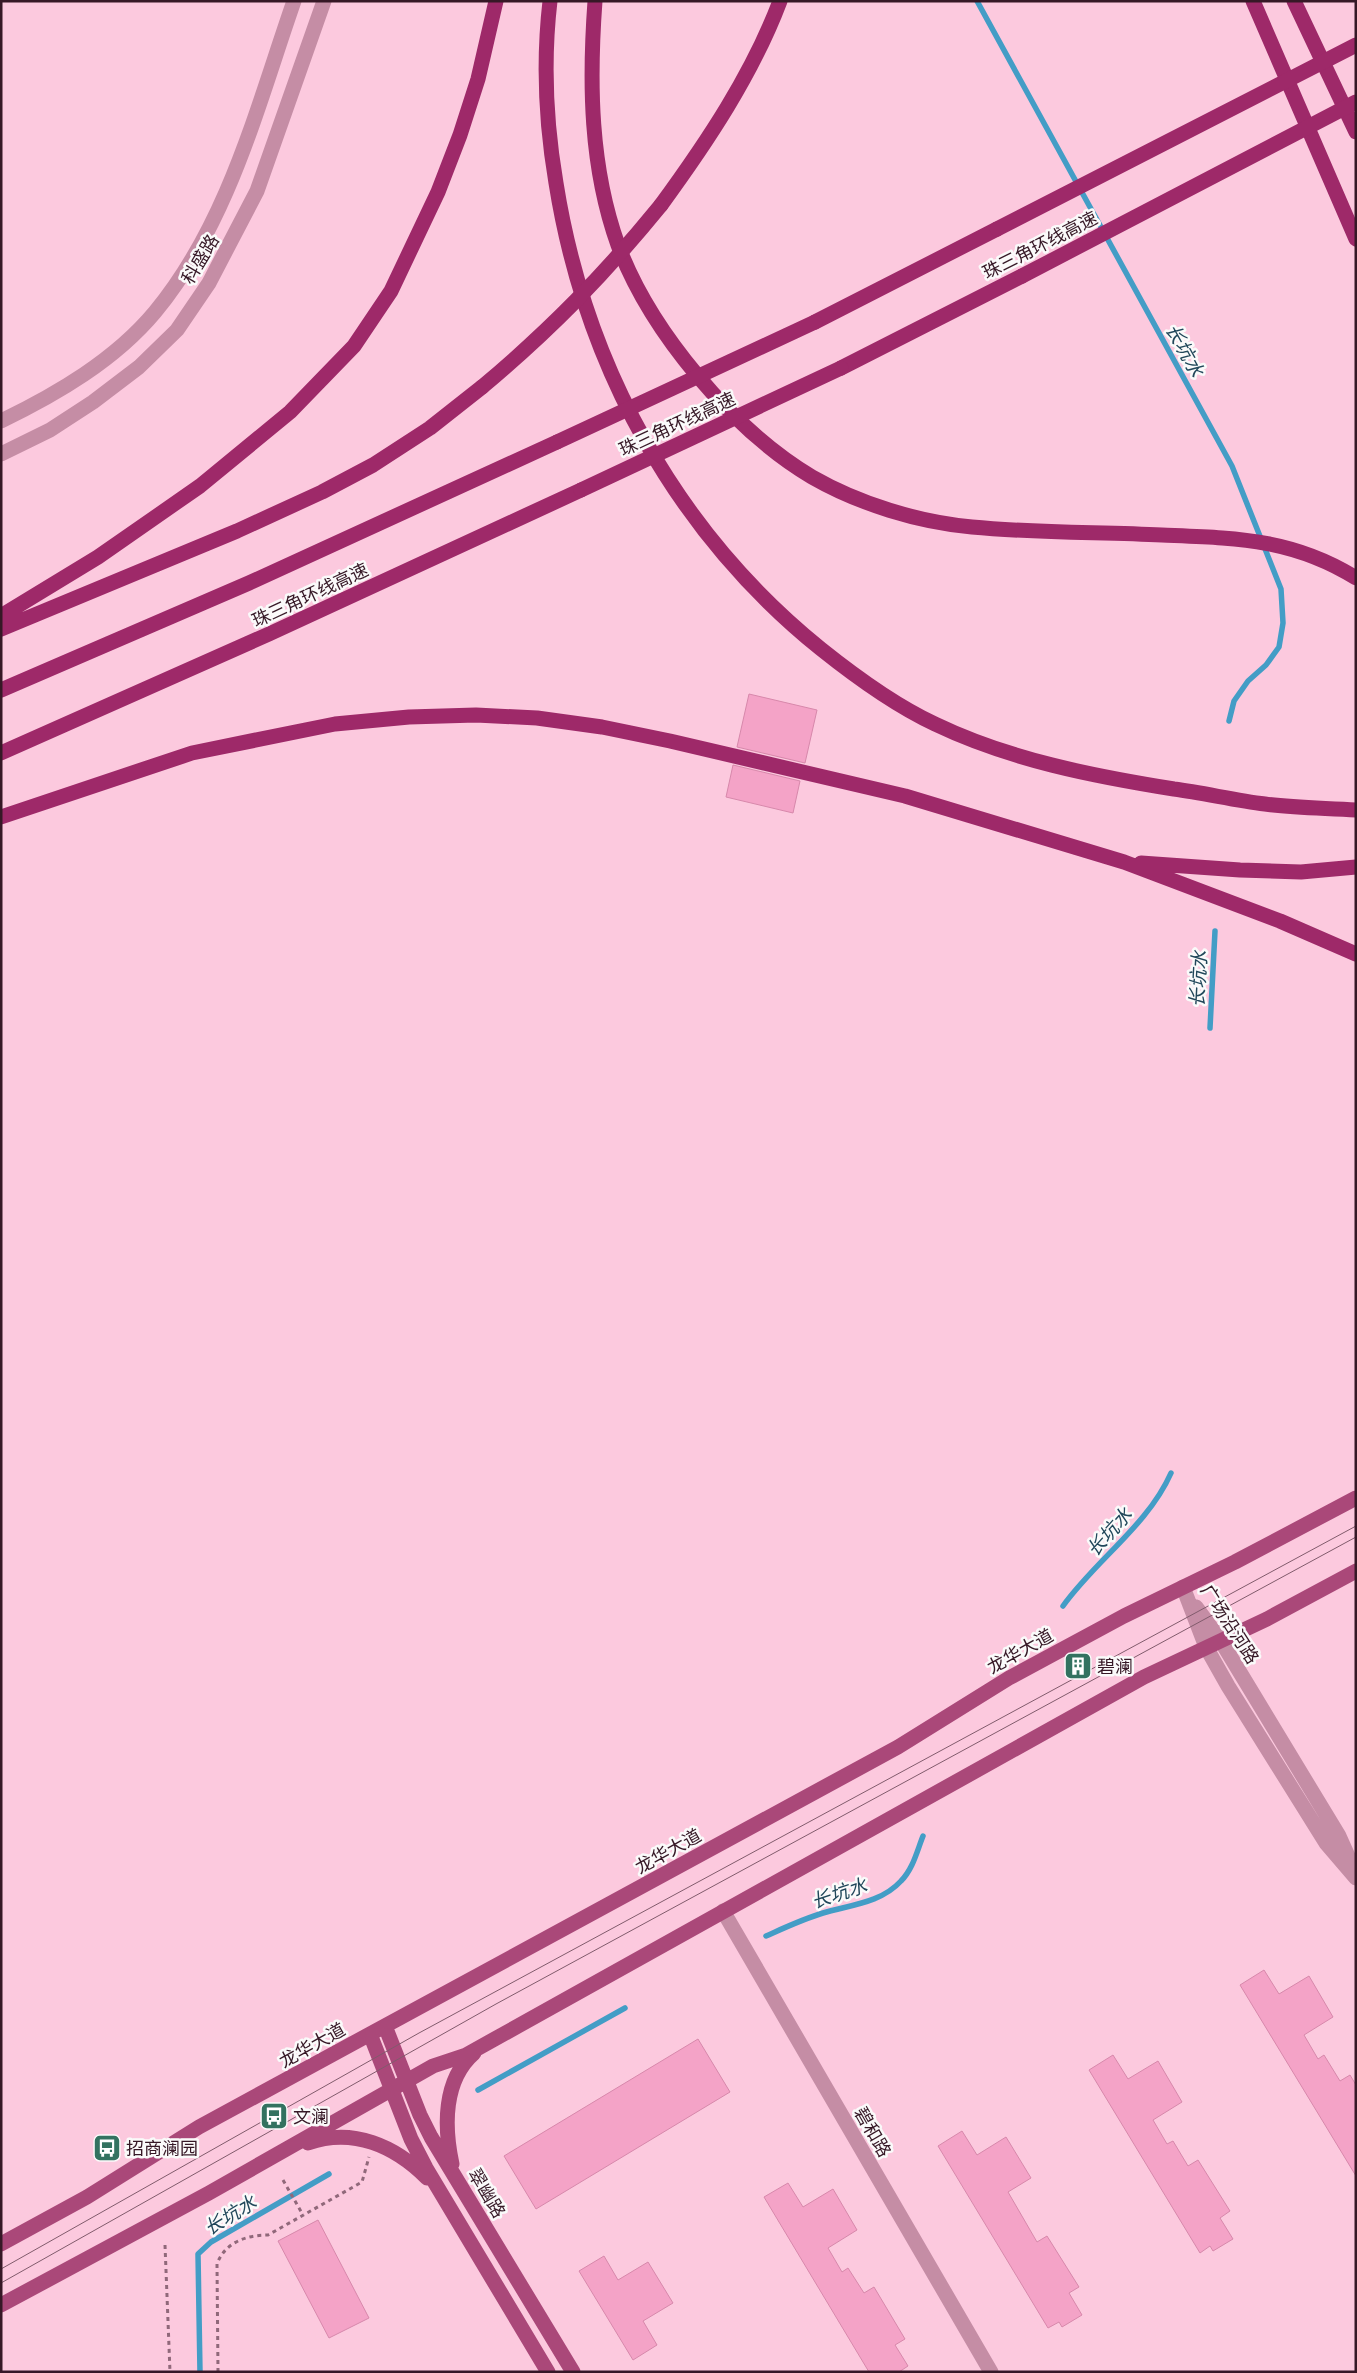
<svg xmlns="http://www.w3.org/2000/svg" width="1357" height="2373" font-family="'DejaVu Sans','Noto Sans SC',sans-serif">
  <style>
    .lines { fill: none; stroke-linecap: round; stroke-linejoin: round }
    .stream { stroke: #439dc6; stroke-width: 5.5 }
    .building { fill: #f4a3c7; stroke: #d788ab }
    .path { stroke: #90687a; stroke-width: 3; stroke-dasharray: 4 4; stroke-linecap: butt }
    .minor { stroke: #c58da5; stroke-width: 15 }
    .major { stroke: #aa4879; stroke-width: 15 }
    .highway { stroke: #9e2969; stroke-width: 15 }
    .tram { stroke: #815b6c; stroke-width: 1 }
    .highway-bridge { stroke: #9e2969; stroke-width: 15 }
    .labels { text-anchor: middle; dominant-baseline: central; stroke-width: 5; stroke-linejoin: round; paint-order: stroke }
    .street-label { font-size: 18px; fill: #361826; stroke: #fafafa }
    .poi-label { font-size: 18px; fill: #361826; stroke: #fafafa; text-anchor: start }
    .water-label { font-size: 19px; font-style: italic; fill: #21475a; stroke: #fafafa }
  </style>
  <rect width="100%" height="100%" fill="#fcc9de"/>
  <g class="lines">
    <path class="stream" d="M977 1 1232 466 1281 589 1283 623 1279 647 1266 665 1248 681 1234 701 1229 721
      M1210 1028 1215 931
      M1063 1606C1096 1560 1148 1525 1171 1473
      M766 1936C784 1928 803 1919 823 1913 850 1905 881 1903 901 1881 913 1869 917 1851 923 1836
      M478 2090 625 2008
      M200 2372 198 2254 211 2242 329 2174"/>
  </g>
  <path class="building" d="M749 694 817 710 805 763 737 747Z
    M733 765 800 781 793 813 726 797Z
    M1264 1970 1279 1994 1309 1976 1333 2017 1304 2035 1318 2059 1324 2055 1340 2081 1350 2075 1356 2085V2176L1240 1985Z
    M698 2039 730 2092 536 2209 504 2156Z
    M1113 2055 1128 2079 1158 2061 1182 2102 1153 2120 1167 2144 1173 2141 1188 2166 1198 2160 1230 2211 1220 2218 1233 2239 1213 2251 1210 2246 1200 2253 1089 2070Z
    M962 2131 977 2155 1006 2137 1031 2178 1008 2192 1037 2242 1047 2236 1079 2287 1069 2293 1082 2315 1062 2327 1059 2322 1048 2328 938 2146Z
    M788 2183 803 2207 833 2189 857 2230 828 2248 842 2272 848 2268 864 2293 874 2287 905 2339 895 2345 908 2366 899 2372H869L764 2197Z
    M318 2220 369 2318 329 2338 278 2241Z
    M604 2256 618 2280 648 2262 673 2303 643 2321 657 2345 633 2360 579 2271Z"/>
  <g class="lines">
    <path class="path" d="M283 2180 303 2215
      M165 2245 170 2372
      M218 2372 217 2264C225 2242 247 2235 268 2235L362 2182 369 2157"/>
    <path class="minor" d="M1 421C57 394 115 360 155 312 228 224 257 107 294 1
      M1 454 50 430 93 402 139 367 177 330 209 283 257 191 324 1
      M1183 1587 1206 1647 1228 1686 1326 1843 1356 1878
      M1196 1607 1221 1641 1339 1836 1353 1867
      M723 1911 991 2372"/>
    <path class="major" d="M385 2026 420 2115 431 2137 573 2372
      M370 2034 411 2139 426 2168 548 2372
      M308 2143C353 2127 395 2146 427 2178
      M452 2164C444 2127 443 2080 474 2053
      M1 2244 87 2197 199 2127 898 1747 1009 1678 1124 1616 1235 1562 1356 1498
      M1 2305 209 2193 433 2066 466 2055 1144 1677 1267 1619 1356 1571"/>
    <path class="highway" d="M550 1C543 61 546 124 556 183 585 366 676 532 821 649 856 677 894 705 935 724 1010 760 1093 776 1174 789 1204 793 1234 800 1265 804 1294 808 1326 808 1356 810
      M595 1C589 83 590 167 618 245 650 331 733 430 812 477 859 504 918 522 972 527 1035 533 1099 532 1162 535 1234 538 1292 538 1356 578
      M1253 1 1356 239
      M1294 1 1356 132
      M661 205C707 142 752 75 780 1
      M815 322 997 229
      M841 368 1022 276
      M1 616 98 557 200 486 290 412 354 346 391 291 438 192 460 135 478 79 496 1
      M1 629 237 531 322 492 373 465 430 428 482 387
      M1 690 249 583 557 442
      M1 753 269 634 581 490
      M1 817 192 753 335 724 409 717 476 715 537 718 602 727 670 741 905 796 1124 862 1280 921 1356 954
      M1141 863 1240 870 1301 872 1356 867"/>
    <path class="tram" d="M1 2269 419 2033 1356 1526
      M1 2283 496 2004 1356 1537"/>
    <path class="highway-bridge" d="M997 229 1356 45
      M1022 276 1356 102
      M482 387C550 330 604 275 661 205
      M557 442 815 322
      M581 490 841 368"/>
  </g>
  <defs>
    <g id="building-square" transform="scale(1.4375)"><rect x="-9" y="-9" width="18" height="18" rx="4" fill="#337260" stroke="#fafafa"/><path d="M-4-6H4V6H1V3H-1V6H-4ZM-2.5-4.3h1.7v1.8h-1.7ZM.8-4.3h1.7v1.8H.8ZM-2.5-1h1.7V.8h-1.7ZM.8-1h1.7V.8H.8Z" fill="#fff"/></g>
    <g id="bus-square" transform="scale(1.4375)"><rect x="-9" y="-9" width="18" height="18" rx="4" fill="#337260" stroke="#fafafa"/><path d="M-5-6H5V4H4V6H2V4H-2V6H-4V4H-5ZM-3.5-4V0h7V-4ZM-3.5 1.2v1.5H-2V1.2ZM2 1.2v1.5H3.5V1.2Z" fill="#fff"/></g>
  </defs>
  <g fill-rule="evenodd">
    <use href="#building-square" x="1078" y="1666"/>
    <use href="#bus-square" x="274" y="2116"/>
    <use href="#bus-square" x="107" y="2148"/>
  </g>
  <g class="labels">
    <g class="street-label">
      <text transform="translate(1040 245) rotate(-27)">珠三角环线高速</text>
      <text transform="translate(200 259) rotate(-59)">科盛路</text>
      <text transform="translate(677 424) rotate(-25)">珠三角环线高速</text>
      <text transform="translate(310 595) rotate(-25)">珠三角环线高速</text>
      <text transform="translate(1230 1624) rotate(57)">广场沿河路</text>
      <text transform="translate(1020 1651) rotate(-29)">龙华大道</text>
      <text transform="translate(668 1851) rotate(-29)">龙华大道</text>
      <text transform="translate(312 2045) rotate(-29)">龙华大道</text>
      <text transform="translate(873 2132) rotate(60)">碧和路</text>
      <text transform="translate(487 2193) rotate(59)">翠幽路</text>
    </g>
    <g class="poi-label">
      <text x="1097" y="1666">碧澜</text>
      <text x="293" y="2116">文澜</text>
      <text x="126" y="2148">招商澜园</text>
    </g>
    <g class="water-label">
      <text transform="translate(1185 350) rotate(61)">长坑水</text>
      <text transform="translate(1198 979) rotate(-87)">长坑水</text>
      <text transform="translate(1109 1532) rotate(-48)">长坑水</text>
      <text transform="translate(839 1893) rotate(-18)">长坑水</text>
      <text transform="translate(230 2215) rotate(-31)">长坑水</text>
    </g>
  </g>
  <rect width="1357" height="2373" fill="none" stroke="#361826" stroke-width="5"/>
</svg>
